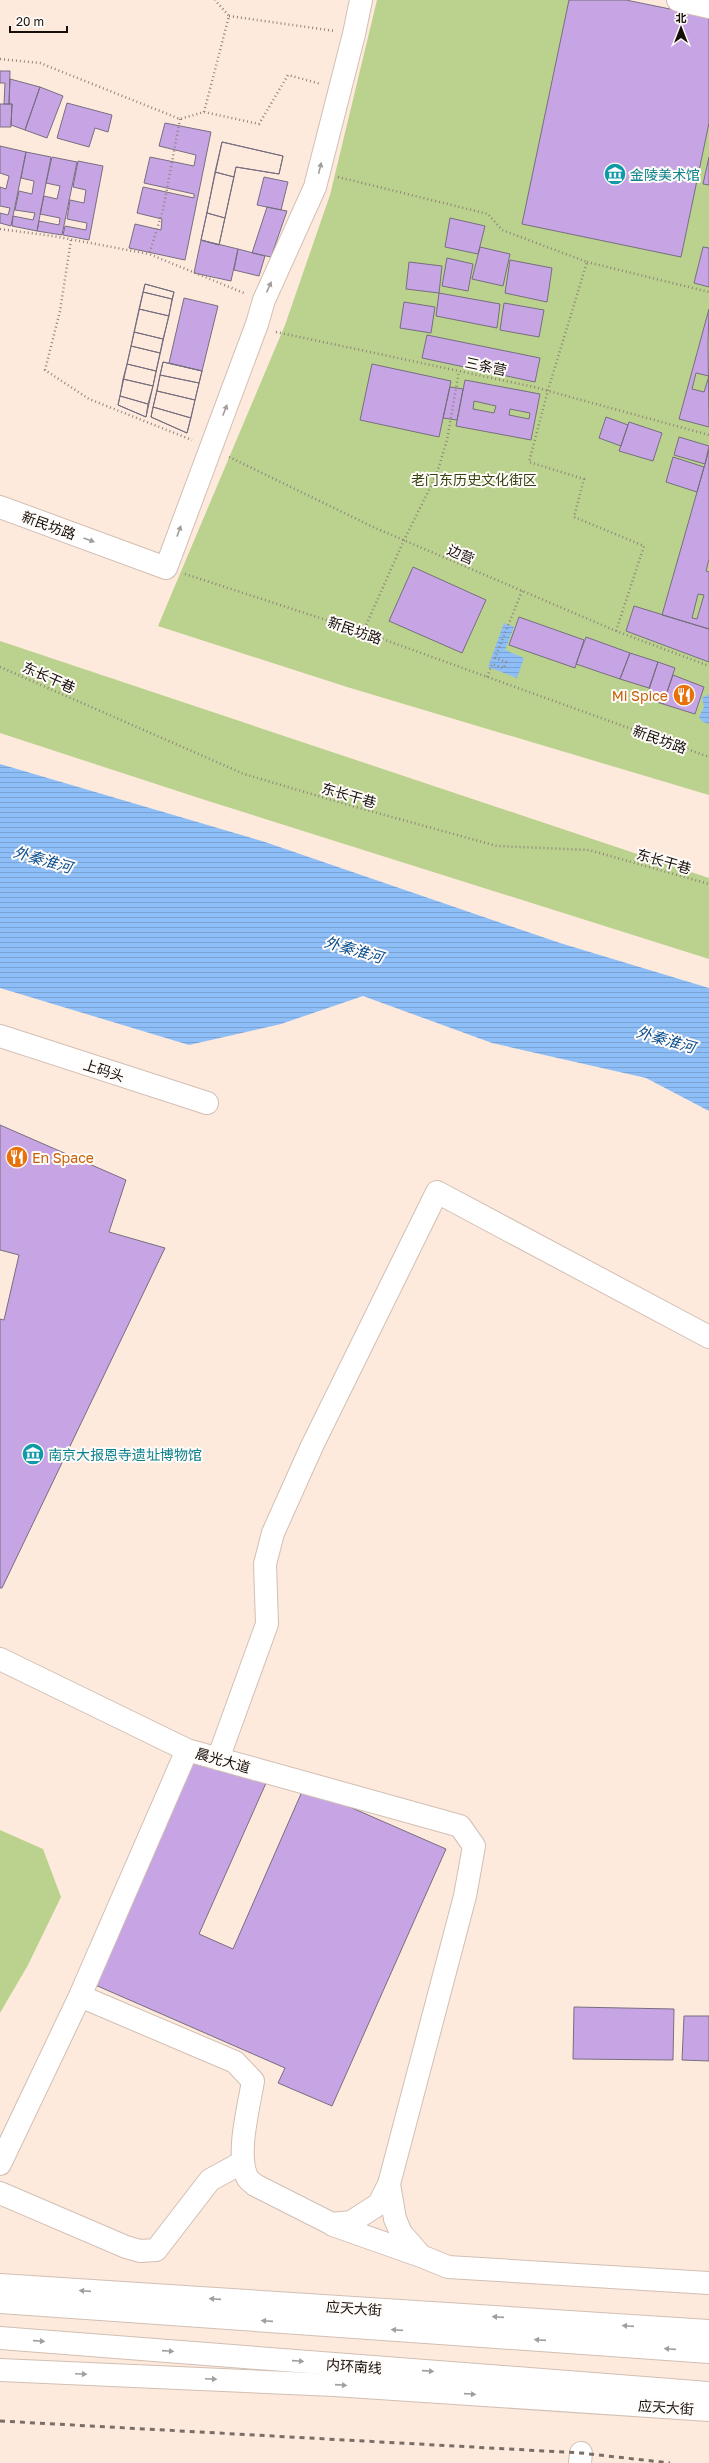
<svg xmlns="http://www.w3.org/2000/svg" width="709" height="2463" font-family="'Golos Text','Noto Sans SC',sans-serif">
  <style>
    .green { fill: #bad28d }
    .water { fill: url(#water-rules) }
    .building { fill: #c7a5e5; stroke: #766e7f; fill-rule: evenodd }
    .lines { fill: none; stroke-linecap: round; stroke-linejoin: round }
    .minor-casing { stroke: #d2bfb3; stroke-width: 24 }
    .major-casing { stroke: #d2bfb3; stroke-width: 24 }
    .highway-casing { stroke: #d2bfb3; stroke-width: 24 }
    .path { stroke: #91837b; stroke-width: 2.5; stroke-dasharray: 1 3; stroke-linecap: butt }
    .minor { stroke: #fff; stroke-width: 22 }
    .major { stroke: #fff; stroke-width: 22 }
    .highway { stroke: #fff; stroke-width: 22 }
    .rail { stroke: #7a6e66; stroke-width: 3; stroke-dasharray: 5 5; stroke-linecap: butt }
    .oneway { fill: #a19f9d }
    .labels { text-anchor: middle; dominant-baseline: central; stroke-width: 4; stroke-linejoin: round; paint-order: stroke }
    .culture-label { font-size: 14px; fill: #0d838f; stroke: #fffbf8; text-anchor: start }
    .street-label { font-size: 14px; fill: #150f0b; stroke: #fffbf8 }
    .park-label { font-size: 14px; fill: #34430f; stroke: #fffbf8 }
    .food-label { font-size: 14px; fill: #c56008; stroke: #fffbf8; text-anchor: end }
    .water-label { font-size: 15px; font-style: italic; fill: #074d90; stroke: #fffbf8 }
  </style>
  <defs>
    <pattern id="water-rules" width="6" height="5" patternUnits="userSpaceOnUse"><rect width="6" height="5" fill="#8ebef7"/><path d="M0 2.5h6" fill="none" stroke="#7aa2d2"/></pattern>
  </defs>
  <rect width="100%" height="100%" fill="#feeadd"/>
  <path class="green" d="M377 0H622L709 19V795L347 687 158 626 285 325 330 195Z
    M0 641 709 878V959L205 800 0 733Z
    M0 1830 43 1849 61 1897 28 1965 0 2013Z"/>
  <path class="water" d="M504 623 514 627 505 650 524 658 517 678 488 667Z
    M709 694V724L703 722 699 717 704 707 702 698Z
    M0 764 265 842 560 943 709 988V1111L646 1078 492 1043 363 996 281 1024 189 1045 0 988Z"/>
  <path class="building" d="M569 0H626L709 17V123L681 257 522 224Z
    M0 71H10L9 104H4L5 83H0Z
    M10 79 40 87 25 130 11 125 12 104H9Z
    M40 87 63 96 47 138 25 130Z
    M67 103 112 115 108 132 95 128 89 147 57 138Z
    M0 104H12L11 127H0Z
    M165 123 211 132 185 260 129 248 135 224 161 230 162 219 137 213 143 187 194 198V194L144 183 150 157 194 166 196 155 159 146Z
    M222 142 283 156 279 174 236 167 219 245 201 240Z
    M222 142 283 156 279 174 236 167 234 177 215 172Z
    M0 146 26 152 11 226 0 223V213L8 215 10 208 0 206V187L6 189 9 176 0 173Z
    M26 152 51 157 37 231 12 226 13 216 33 220 35 213 15 210 19 191 32 194 34 181 21 178Z
    M52 157 77 162 62 235 37 231 39 221 59 225 60 218 40 214 44 196 57 199 60 186 46 183Z
    M709 157V185L703 184Z
    M78 161 103 166 89 240 63 235 65 226 86 230 87 223 67 219 70 200 84 203 86 190 73 187Z
    M215 172 234 177 225 218 207 213Z
    M264 177 288 182 281 210 257 205Z
    M267 207 287 211 271 257 252 253Z
    M207 213 225 218 219 245 201 240Z
    M450 218 485 226 478 254 445 247Z
    M201 240 238 249 231 281 194 273Z
    M480 247 510 254 503 286 472 279Z
    M703 247 709 248V287L694 283Z
    M238 249 265 256 259 276 234 270Z
    M447 258 473 264 468 291 442 286Z
    M510 260 552 268 547 302 505 293Z
    M409 262 442 266 439 293 406 289Z
    M145 284 174 292 146 417 118 405Z
    M145 284 174 292 172 299 143 292Z
    M143 292 172 299 169 316 139 309Z
    M439 293 500 304 497 328 436 316Z
    M184 298 218 306 202 371 169 363Z
    M404 302 435 307 431 333 400 328Z
    M504 303 544 310 539 337 500 330Z
    M139 309 169 316 163 339 134 332Z
    M709 309 708 344 709 427 679 419ZM696 373 709 376 704 392 692 389Z
    M134 332 163 339 160 353 131 346Z
    M427 335 540 358 535 382 422 358Z
    M131 346 160 353 156 371 127 364Z
    M163 362 202 371 187 433 151 417Z
    M163 362 202 371 199 383 160 375Z
    M127 364 156 371 153 386 123 379Z
    M372 364 451 381 439 437 360 420Z
    M160 375 199 383 195 400 157 391Z
    M123 379 153 386 148 404 120 396Z
    M465 380 540 394 531 440 456 426ZM474 401 496 406 494 413 473 409ZM510 409 530 413 529 419 509 415Z
    M450 387 463 389 457 420 443 418Z
    M157 391 195 400 191 418 153 407Z
    M120 396 148 404 146 417 118 405Z
    M153 407 191 418 187 433 151 417Z
    M606 417 628 425 621 446 599 438Z
    M629 422 662 433 653 461 619 451Z
    M679 437 709 446 705 464 674 455Z
    M709 450V559L706 571 709 572V629L662 615ZM698 594 704 595 697 619 692 618Z
    M673 457 704 467 697 492 666 482Z
    M413 567 486 600 462 653 389 621Z
    M634 606 709 629V662L626 631Z
    M519 617 584 640 575 668 509 645Z
    M586 637 630 653 620 679 576 664Z
    M630 653 658 662 649 688 620 679Z
    M658 662 675 668 663 704 646 699Z
    M673 675 704 687 695 714 663 704Z
    M0 1125 126 1180 109 1232 165 1248 2 1588H0V1319L4 1320 19 1255 0 1250Z
    M200 1743 270 1774 199 1934 233 1949 304 1787 446 1849 332 2106 278 2083 285 2068 93 1984Z
    M574 2007 674 2009 673 2060 573 2059Z
    M684 2016H709V2061L682 2060Z"/>
  <g class="lines">
    <g class="minor-casing">
      <path id="minor" d="M678 0 709 7
        M0 507 166 568 257 324 264 300 315 187 354 34 361 0
        M0 1036 207 1103
        M0 1659 187 1750 460 1826 474 1846 465 1896 389 2184 395 2219 401 2233 421 2256 448 2267 709 2283
        M218 1759 267 1624 265 1564 273 1533 312 1446 437 1192 709 1337
        M80 1996 235 2062 253 2081C249 2106 236 2154 247 2177 248 2180 253 2183 255 2185L332 2224 351 2222 379 2204 389 2184
        M0 2164 80 1996 187 1750
        M0 2193 126 2247 140 2251 156 2250 210 2180 243 2162
        M333 2225 421 2256
        M580 2463 581 2453"/>
    </g>
    <g class="major-casing">
      <path id="major" d="M0 2285 709 2331
        M0 2370 334 2385 709 2410"/>
    </g>
    <g class="highway-casing">
      <path id="highway" d="M0 2302 709 2352
        M0 2338 709 2393"/>
    </g>
    <path class="path" d="M229 16 335 31
      M0 59 40 63 180 119 204 112 259 124 288 75 321 84
      M204 112 229 16 215 0
      M180 119 163 210 149 254 244 293
      M338 177 488 214 502 230 587 262 548 390 529 462 584 479 574 517 644 546 616 631
      M0 229 53 236 149 254
      M71 240 60 311 45 370 89 399 192 440
      M587 262 709 292
      M276 332 534 387 709 435
      M229 457 373 527 616 631 709 666
      M185 574 363 632 709 757
      M363 632 404 540 436 476 447 440 459 371
      M0 667 244 774 352 806 497 846 589 850 709 884
      M487 677 492 664 504 668 506 662 495 658 522 591"/>
    <use href="#minor" class="minor"/>
    <use href="#major" class="major"/>
    <use href="#highway" class="highway"/>
    <path class="rail" d="M0 2421 581 2453 670 2463"/>
  </g>
  <defs><path id="oneway-solid" d="M-6-.8H1V-3.2L6.5 0L1 3.2V.8H-6Z"/></defs>
  <g class="oneway">
    <use href="#oneway-solid" transform="translate(320 168) rotate(-76)"/>
    <use href="#oneway-solid" transform="translate(269 287) rotate(-66)"/>
    <use href="#oneway-solid" transform="translate(225 410) rotate(-69)"/>
    <use href="#oneway-solid" transform="translate(179 531) rotate(-70)"/>
    <use href="#oneway-solid" transform="translate(89 540) rotate(20)"/>
    <use href="#oneway-solid" transform="translate(85 2291) rotate(-176)"/>
    <use href="#oneway-solid" transform="translate(215 2299) rotate(-176)"/>
    <use href="#oneway-solid" transform="translate(498 2317) rotate(-176)"/>
    <use href="#oneway-solid" transform="translate(267 2321) rotate(-176)"/>
    <use href="#oneway-solid" transform="translate(628 2326) rotate(-176)"/>
    <use href="#oneway-solid" transform="translate(397 2330) rotate(-176)"/>
    <use href="#oneway-solid" transform="translate(540 2340) rotate(-176)"/>
    <use href="#oneway-solid" transform="translate(39 2341) rotate(4)"/>
    <use href="#oneway-solid" transform="translate(670 2349) rotate(-176)"/>
    <use href="#oneway-solid" transform="translate(168 2351) rotate(4)"/>
    <use href="#oneway-solid" transform="translate(298 2361) rotate(4)"/>
    <use href="#oneway-solid" transform="translate(428 2371) rotate(4)"/>
    <use href="#oneway-solid" transform="translate(81 2374) rotate(2)"/>
    <use href="#oneway-solid" transform="translate(211 2379) rotate(2)"/>
    <use href="#oneway-solid" transform="translate(341 2385) rotate(4)"/>
    <use href="#oneway-solid" transform="translate(470 2394) rotate(4)"/>
  </g>
  <defs>
    <g id="museum-disc" transform="scale(1.15)"><circle r="9.5" fill="#0f9aa8" stroke="#fffbf8"/><path d="M0-6L6-3V-2H-6V-3ZM-5-1h2V3h-2ZM-1-1h2V3h-2ZM3-1h2V3H3ZM-6 4H6V6H-6Z" fill="#fff"/></g>
    <g id="restaurant-disc" transform="scale(1.15)"><circle r="9.5" fill="#e8710a" stroke="#fffbf8"/><path d="M-5-6h1v4h1v-4h1v4h1v-4h1v5L-1.5 .5V6h-2V.5L-5-1ZM5-6V6H3V1.5H1.5Q1.5-4 5-6Z" fill="#fff"/></g>
  </defs>
  <g fill-rule="evenodd">
    <use href="#museum-disc" x="615" y="174"/>
    <use href="#restaurant-disc" x="684" y="695"/>
    <use href="#restaurant-disc" x="17" y="1157"/>
    <use href="#museum-disc" x="33" y="1454"/>
  </g>
  <g class="labels">
    <g class="culture-label">
      <text x="630" y="174">金陵美术馆</text>
      <text x="48" y="1454">南京大报恩寺遗址博物馆</text>
    </g>
    <g class="street-label">
      <text transform="translate(486 366) rotate(12)">三条营</text>
      <text transform="translate(49 525) rotate(20)">新民坊路</text>
      <text transform="translate(461 554) rotate(23)">边营</text>
      <text transform="translate(355 630) rotate(19)">新民坊路</text>
      <text transform="translate(49 677) rotate(24)">东长干巷</text>
      <text transform="translate(660 739) rotate(20)">新民坊路</text>
      <text transform="translate(349 795) rotate(16)">东长干巷</text>
      <text transform="translate(664 861) rotate(16)">东长干巷</text>
      <text transform="translate(104 1070) rotate(18)">上码头</text>
      <text transform="translate(223 1760) rotate(16)">晨光大道</text>
      <text transform="translate(354 2308) rotate(4)">应天大街</text>
      <text transform="translate(354 2366) rotate(4)">内环南线</text>
      <text transform="translate(666 2407) rotate(4)">应天大街</text>
    </g>
    <g class="park-label">
      <text x="474" y="479">老门东历史文化街区</text>
    </g>
    <g class="food-label">
      <text x="668" y="695">Mi Spice</text>
      <text x="32" y="1157" text-anchor="start">En Space</text>
    </g>
    <g class="water-label">
      <text transform="translate(43 859) rotate(16)">外秦淮河</text>
      <text transform="translate(354 949) rotate(16)">外秦淮河</text>
      <text transform="translate(666 1039) rotate(16)">外秦淮河</text>
    </g>
  </g>
  <g transform="translate(681 28)" stroke="#fffbf8" stroke-width="3" paint-order="stroke">
  <path d="M0-3L7 15L0 10L-7 15Z" fill="#150f0b"/>
  <text y="-6" font-size="11" font-weight="bold" text-anchor="middle" fill="#150f0b">北</text>
  </g>
  <path d="M10 26v6h57v-6" fill="none" stroke="#150f0b" stroke-width="2"/>
  <text x="16" y="26" font-size="12" fill="#150f0b" stroke="#fffbf8" stroke-width="3" paint-order="stroke">20 m</text>
</svg>
